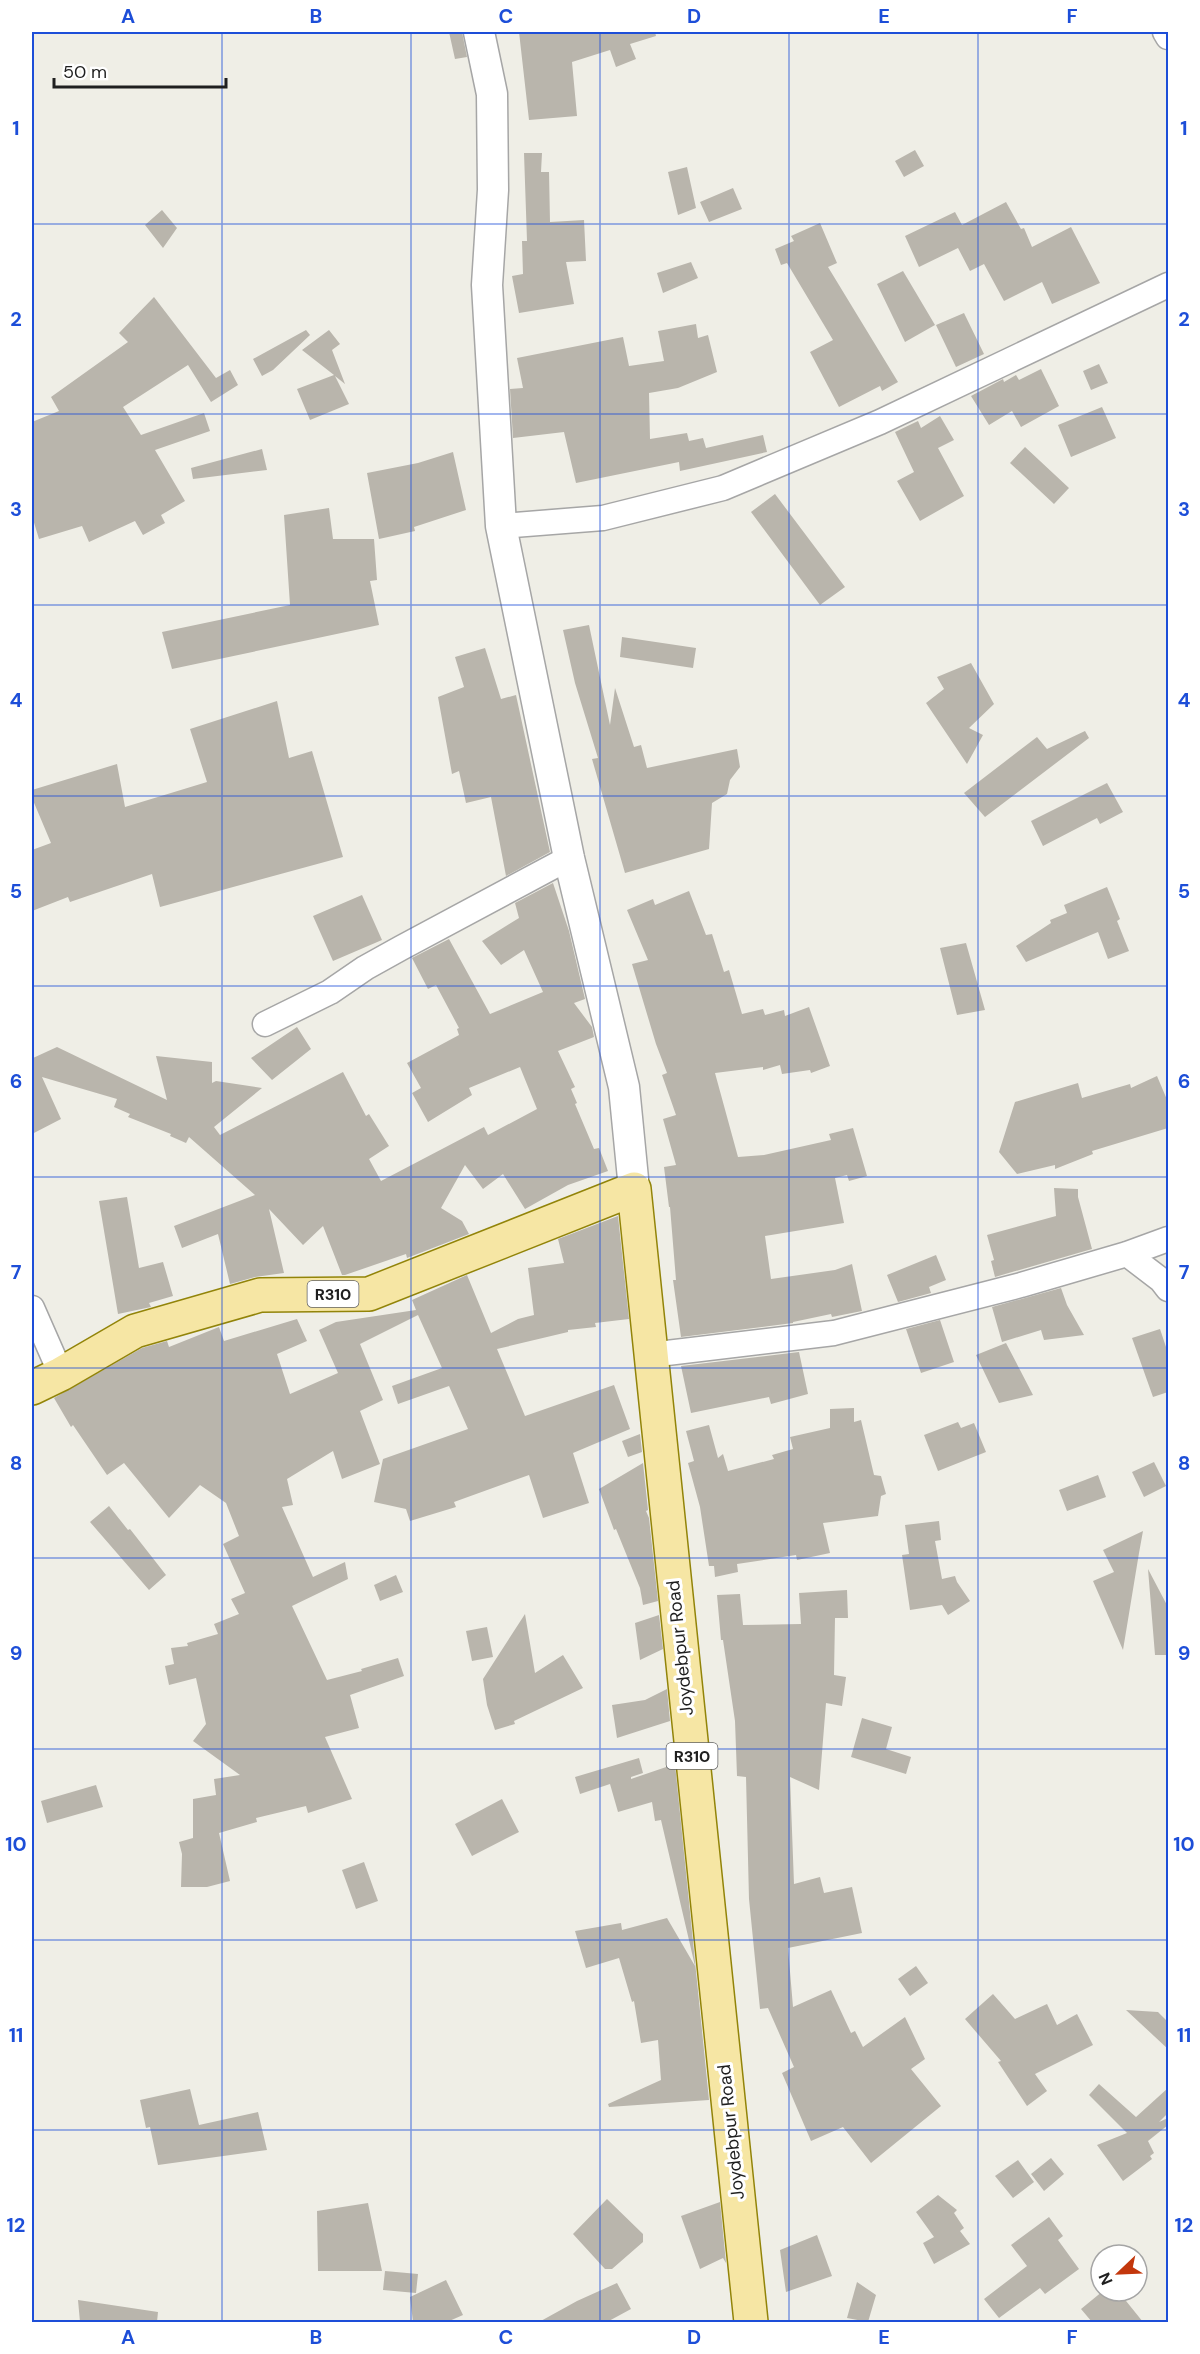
<svg xmlns="http://www.w3.org/2000/svg" width="1200" height="2354" font-family="'DM Sans',sans-serif">
  <style>
    .building { fill: #b9b5ac }
    .lines { fill: none; stroke-linecap: round; stroke-linejoin: round }
    .minor-casing { stroke: #a6a6a6; stroke-width: 27 }
    .tertiary-casing { stroke: #a6a6a6; stroke-width: 33 }
    .primary-casing { stroke: #928409; stroke-width: 36 }
    .minor { stroke: #fff; stroke-width: 24 }
    .tertiary { stroke: #fff; stroke-width: 30 }
    .primary { stroke: #f6e6a4; stroke-width: 33 }
    .grid { fill: none; stroke: #1d4ed8; stroke-width: 1.5; stroke-opacity: 0.55 }
    .labels { text-anchor: middle; dominant-baseline: central; stroke-width: 6; stroke-linejoin: round; paint-order: stroke }
    .shield { fill: #fff; stroke: #626262; stroke-width: 1.5 }
    .shield-label { font-size: 16px; font-weight: bold; fill: #1f1f1f }
    .street-label { font-size: 18px; fill: #1f1f1f; stroke: #fff }
    .neatline { fill: none; stroke: #1d4ed8; stroke-width: 2 }
    .grid-label { font-size: 20px; text-anchor: middle; font-weight: bold; fill: #1d4ed8 }
  </style>
  <rect width="100%" height="100%" fill="#efeee6"/>
  <path class="building" d="M449 32H462L467 57 455 59Z
    M519 32H655L656 36 630 44 636 59 616 67 610 50 572 62 577 116 529 120Z
    M915 150 924 166 904 177 895 161Z
    M524 153H542L541 172H549L550 222 584 220 586 261 566 262 574 304 519 313 512 276 523 274 522 241H527Z
    M687 167 696 208 678 215 668 172Z
    M733 188 742 209 709 222 700 202Z
    M1006 202 1021 229 1024 228 1032 247 1071 227 1100 283 1052 304 1042 282 1004 301 984 264 970 271 958 248 919 267 905 236 955 212 962 225Z
    M162 210 177 228 163 248 145 225Z
    M820 223 837 263 828 267 898 382 882 391 880 386 839 407 810 352 833 340 787 263 781 265 775 249 794 241 791 236Z
    M691 262 698 278 663 293 657 273Z
    M903 271 935 325 905 342 877 284Z
    M154 297 216 378 230 370 238 385 211 402 188 365 123 407 141 435 204 413 210 431 155 450 185 501 161 515 165 523 143 535 135 521 89 542 82 526 39 539 32 516V422L59 411 51 397 128 342 119 333Z
    M964 313 984 354 956 367 936 325Z
    M696 324 698 338 708 335 717 372 678 388 649 393 650 439 687 433 689 441 703 438 706 448 763 435 767 452 680 471 679 462 576 483 564 432 513 438 510 389 523 388 517 358 623 337 629 366 664 361 658 331Z
    M306 330 310 335 273 370 262 376 253 359Z
    M329 330 340 344 332 350 345 384 335 376 349 404 310 420 297 389 334 375 302 350Z
    M1099 364 1108 383 1091 390 1083 371Z
    M1041 369 1059 406 1021 427 1012 411 989 425 971 396 1003 379 1004 382 1016 375 1019 380Z
    M1102 407 1116 438 1071 457 1058 425Z
    M940 416 954 440 938 448 964 496 920 521 897 481 914 472 895 432 918 421 921 428Z
    M1025 447 1069 488 1054 504 1010 463Z
    M262 449 267 470 193 479 191 468Z
    M453 452 466 510 414 527 415 531 379 539 367 473 418 463Z
    M775 494 845 587 820 605 751 512Z
    M329 508 333 539H374L377 580 370 581 379 625 172 669 162 632 290 605 284 515Z
    M589 625 610 725 615 688 634 747 641 745 647 768 737 749 740 767 730 780 727 794 712 803 709 849 625 873 592 759 598 758 575 683 563 630Z
    M622 637 696 648 693 668 620 657Z
    M485 648 501 699 516 695 550 852 506 876 491 797 466 803 459 771 452 774 438 697 464 687 455 657Z
    M971 663 994 704 969 728 983 735 967 764 926 703 944 689 937 677Z
    M277 701 289 758 312 751 343 857 160 907 152 874 70 902 68 897 32 911V850L51 843 32 798V790L117 764 125 807 207 782 190 729Z
    M1085 731 1089 738 985 817 964 793 1037 737 1047 749Z
    M1107 783 1123 812 1100 824 1097 818 1043 846 1031 821Z
    M553 883 569 931 585 999 574 1003 592 1027 594 1037 558 1051 575 1087 571 1089 577 1103 575 1104 594 1149 599 1148 608 1171 568 1185 525 1209 503 1174 483 1189 465 1165 441 1208 462 1221 469 1234 407 1258 406 1254 345 1275H342L323 1226 303 1245 269 1209 284 1273 255 1277 230 1284 218 1234 182 1248 174 1226 255 1195 189 1137 186 1143 170 1136 171 1134 128 1117 130 1114 114 1107 117 1099 42 1077 61 1119 32 1134V1055L33 1058 57 1047 167 1100 156 1056 212 1062V1083L216 1081 262 1088 214 1127 220 1135 343 1072 366 1116 369 1114 389 1146 369 1159 381 1181 484 1127 488 1135 537 1109 520 1067 469 1088 472 1095 428 1122 412 1093 421 1088 407 1063 459 1035 457 1029 459 1028 436 985 428 989 412 958 449 939 490 1014 543 992 524 950 501 965 482 941 519 918 515 903Z
    M1107 887 1120 919 1117 921 1129 951 1108 959 1098 932 1026 962 1016 946 1051 923 1050 920 1067 913 1064 905Z
    M689 891 706 935 712 934 724 972 729 970 742 1014 763 1009 765 1015 784 1010 785 1016 809 1007 830 1066 811 1073 810 1070 782 1074 780 1065 763 1070V1067L715 1073 738 1157 764 1155 831 1140 829 1134 853 1128 867 1176 849 1181 847 1175 835 1178 844 1223 765 1236 771 1279 835 1270 852 1264 862 1311 832 1317 831 1314 793 1322V1323L681 1337 673 1280H676L670 1207H669L664 1167 676 1165 663 1119 676 1115 662 1075 667 1073 656 1044 632 964 648 960 627 910 653 899 655 905Z
    M362 895 382 940 333 961 313 916Z
    M966 943 985 1010 957 1015 940 948Z
    M297 1027 311 1049 272 1080 251 1058Z
    M1157 1076 1168 1102V1128L1092 1151 1093 1154 1055 1169V1165L1017 1174 999 1152 1015 1102 1078 1083 1082 1098 1130 1084 1131 1088Z
    M1054 1188 1078 1189V1197L1092 1249 995 1277 991 1261 994 1260 987 1235 1056 1216Z
    M127 1197 139 1268 163 1262 173 1296 149 1303 151 1307 118 1314 99 1201Z
    M618 1216 629 1319 595 1323 596 1327 568 1330V1332L497 1349 525 1416 614 1385 630 1429 573 1453 589 1503 543 1518 529 1475 454 1502 456 1507 410 1521 406 1509 374 1502 383 1459 468 1429 449 1386 398 1404 392 1386 442 1368 418 1315 360 1344 383 1400 360 1411 380 1464 342 1479 333 1451 287 1479 293 1505 282 1507 313 1577 345 1562 348 1579 292 1606 327 1680 362 1671 361 1669 398 1658 404 1676 350 1695 359 1728 325 1737 352 1799 308 1813 306 1806 256 1818 257 1822 219 1833 230 1881 207 1887H181L182 1854 179 1842 193 1838V1799L216 1795 214 1779 240 1775 193 1741 206 1724 196 1678 169 1685 165 1666 174 1664 171 1648 188 1646 187 1643 218 1634 214 1624 239 1614 231 1599 245 1593 223 1544 239 1536 226 1503 200 1485 169 1518 124 1463 107 1475 73 1425 71 1427 54 1398 142 1348 167 1341 169 1347 219 1327 224 1341 297 1319 307 1341 277 1354 290 1394 338 1373 319 1330 336 1322 416 1310 412 1300 467 1275 491 1333 518 1319 534 1315 528 1268 564 1263 558 1239Z
    M936 1255 946 1280 929 1287 931 1293 898 1302 887 1275Z
    M1061 1288 1067 1305 1084 1335 1044 1340 1041 1330 1002 1342 992 1307Z
    M940 1320 954 1362 921 1373 906 1329Z
    M1160 1329 1168 1353V1392L1153 1397 1132 1338Z
    M1006 1343 1033 1395 999 1403 976 1355Z
    M799 1352 808 1394 771 1404 769 1397 691 1413 681 1366Z
    M854 1408V1422L861 1420 874 1475 881 1476 886 1494 881 1496 878 1516 823 1523 830 1553 797 1560 796 1555 737 1564 738 1572 715 1577 714 1566H709L700 1507 688 1463 694 1461 686 1431 709 1425 718 1458 723 1454 728 1471 774 1459 772 1455 793 1449 790 1437 830 1428V1409Z
    M958 1422 961 1428 974 1423 986 1452 938 1471 924 1435Z
    M640 1434 642 1452 628 1457 622 1441Z
    M1154 1462 1166 1486 1144 1497 1132 1472Z
    M643 1463 648 1510 646 1511 649 1518 658 1601 643 1605 640 1588 616 1529 614 1530 599 1489Z
    M1098 1475 1106 1497 1067 1511 1059 1490Z
    M109 1506 128 1530 130 1529 166 1575 149 1590 90 1522Z
    M939 1521 941 1540 935 1541 942 1579 955 1576 957 1582 970 1601 948 1615 942 1605 910 1610 902 1555 909 1554 905 1525Z
    M1143 1531 1139 1553 1123 1650 1093 1581 1114 1572 1103 1550Z
    M1148 1569 1168 1607V1655H1155Z
    M396 1575 403 1592 380 1601 374 1585Z
    M847 1590 848 1618H835L834 1675 846 1677 842 1706 826 1703 819 1790 790 1777 794 1884 820 1877 824 1893 852 1887 862 1933 788 1948 793 2007 831 1990 851 2033 855 2031 863 2047 905 2017 925 2059 911 2069 941 2106 871 2163 843 2127 811 2141 782 2073 794 2067 768 2008 760 2009 749 1899 746 1777 737 1776 735 1721 723 1640H721L717 1595 740 1594 743 1625 801 1624 799 1593Z
    M525 1614 535 1673 563 1655 583 1688 514 1721 515 1724 495 1730 487 1705 483 1679Z
    M659 1615 663 1649 640 1660 635 1623Z
    M487 1627 493 1657 472 1661 466 1631Z
    M667 1689 670 1721 617 1738 612 1705 645 1700Z
    M862 1718 892 1727 886 1749 911 1757 906 1774 851 1757Z
    M639 1758 643 1773 631 1777V1779L675 1764 709 2100 609 2107 608 2104 661 2080 658 2040 641 2043 634 2001 632 2002 619 1958 586 1968 575 1931 621 1923 622 1930 667 1918 695 1966 661 1820 655 1821 652 1802 618 1812 610 1784 580 1794 575 1777Z
    M96 1785 103 1807 47 1823 41 1801Z
    M502 1799 519 1832 472 1856 455 1824Z
    M364 1862 378 1901 356 1909 342 1870Z
    M916 1966 928 1983 910 1996 898 1979Z
    M993 1994 1015 2019 1047 2004 1057 2025 1077 2014 1093 2045 1035 2074 1047 2091 1027 2106 998 2062 1001 2061 965 2019Z
    M1126 2010 1158 2012 1168 2022V2049Z
    M1099 2084 1136 2117 1168 2088V2113L1159 2122 1168 2118V2125L1148 2141 1154 2153 1150 2156 1152 2159 1123 2181 1097 2145 1127 2133 1089 2095Z
    M190 2089 199 2125 258 2112 267 2150 158 2165 150 2127 146 2128 140 2100Z
    M1051 2158 1064 2174 1044 2191 1031 2174Z
    M1018 2160 1034 2182 1013 2198 995 2176Z
    M938 2195 957 2210 954 2213 964 2228 960 2231 970 2244 934 2264 923 2243 934 2237 916 2212Z
    M607 2199 643 2234V2242L612 2269H605L573 2234Z
    M720 2202 726 2263 723 2258 700 2269 681 2216Z
    M368 2203 382 2271H318L317 2211Z
    M1049 2217 1063 2236 1058 2240 1079 2269 1045 2294 1040 2288 999 2318 984 2299 1027 2266 1011 2245Z
    M817 2235 832 2276 786 2292 780 2250Z
    M385 2271 418 2274 416 2293 383 2290Z
    M446 2280 463 2315 447 2322H413L410 2297Z
    M857 2282 876 2295 868 2322 847 2318Z
    M617 2283 631 2309 607 2322H539L577 2301Z
    M1103 2291H1118L1143 2322H1092L1081 2309Z
    M78 2300 158 2312 157 2322H80Z"/>
  <g class="lines">
    <g class="minor-casing">
      <path id="minor" d="M1165 32 1168 37
        M501 526 603 518 723 488 880 422 1168 285
        M265 1024 330 992 365 968 401 948 569 858
        M1127 1254 1161 1280 1168 1289
        M32 1308 61 1374
        M650 1355 834 1333 1021 1285 1127 1254 1168 1239"/>
    </g>
    <g class="tertiary-casing">
      <path id="tertiary" d="M479 32 492 94 493 190 487 285 501 526 569 858 624 1087 634 1189"/>
    </g>
    <g class="primary-casing">
      <path id="primary" d="M32 1388 61 1374 135 1331 260 1295 369 1294 634 1189 751 2322"/>
    </g>
    <use href="#minor" class="minor"/>
    <use href="#tertiary" class="tertiary"/>
    <use href="#primary" class="primary"/>
  </g>
  <path class="grid" d="M222 32V2322M411 32V2322M600 32V2322M789 32V2322M978 32V2322M32 224H1168M32 414H1168M32 605H1168M32 796H1168M32 986H1168M32 1177H1168M32 1368H1168M32 1558H1168M32 1749H1168M32 1940H1168M32 2130H1168"/>
  <g class="labels">
    <g class="shield">
      <rect x="307.5" y="1281" width="51" height="26" rx="4.5"/>
      <rect x="666.5" y="1743" width="51" height="26" rx="4.5"/>
    </g>
    <g class="shield-label">
      <text x="333" y="1294">R310</text>
      <text x="692" y="1756">R310</text>
    </g>
    <g class="street-label">
      <text transform="translate(680 1648) rotate(-96)">Joydebpur Road</text>
      <text transform="translate(731 2132) rotate(-96)">Joydebpur Road</text>
    </g>
  </g>
  <rect width="1200" height="2354" fill="none" stroke="#ffffff" stroke-width="66"/>
  <g transform="translate(1119 2273) rotate(247)"><circle r="28" fill="#ffffff" stroke="#a5a5a5" stroke-width="1.5"/>
  <path d="M0-4.5L10 22L0 15L-10 22Z" fill="#c3370c"/>
  <text y="-9" font-size="16" font-weight="bold" text-anchor="middle" fill="#1f1f1f">N</text>
  </g>
  <path d="M54 78v9h172v-9" fill="none" stroke="#1f1f1f" stroke-width="3"/>
  <text x="63" y="78" font-size="18" fill="#1f1f1f" stroke="#ffffff" stroke-width="4.5" paint-order="stroke">50 m</text>
  <rect x="33" y="33" width="1134" height="2288" class="neatline"/>
  <g class="grid-label">
    <text x="128" y="23">A</text>
    <text x="316" y="23">B</text>
    <text x="506" y="23">C</text>
    <text x="694" y="23">D</text>
    <text x="884" y="23">E</text>
    <text x="1072" y="23">F</text>
    <text x="16" y="135">1</text>
    <text x="1184" y="135">1</text>
    <text x="16" y="326">2</text>
    <text x="1184" y="326">2</text>
    <text x="16" y="516">3</text>
    <text x="1184" y="516">3</text>
    <text x="16" y="707">4</text>
    <text x="1184" y="707">4</text>
    <text x="16" y="898">5</text>
    <text x="1184" y="898">5</text>
    <text x="16" y="1088">6</text>
    <text x="1184" y="1088">6</text>
    <text x="16" y="1279">7</text>
    <text x="1184" y="1279">7</text>
    <text x="16" y="1470">8</text>
    <text x="1184" y="1470">8</text>
    <text x="16" y="1660">9</text>
    <text x="1184" y="1660">9</text>
    <text x="16" y="1851">10</text>
    <text x="1184" y="1851">10</text>
    <text x="16" y="2042">11</text>
    <text x="1184" y="2042">11</text>
    <text x="16" y="2232">12</text>
    <text x="1184" y="2232">12</text>
    <text x="128" y="2344">A</text>
    <text x="316" y="2344">B</text>
    <text x="506" y="2344">C</text>
    <text x="694" y="2344">D</text>
    <text x="884" y="2344">E</text>
    <text x="1072" y="2344">F</text>
  </g>
</svg>
